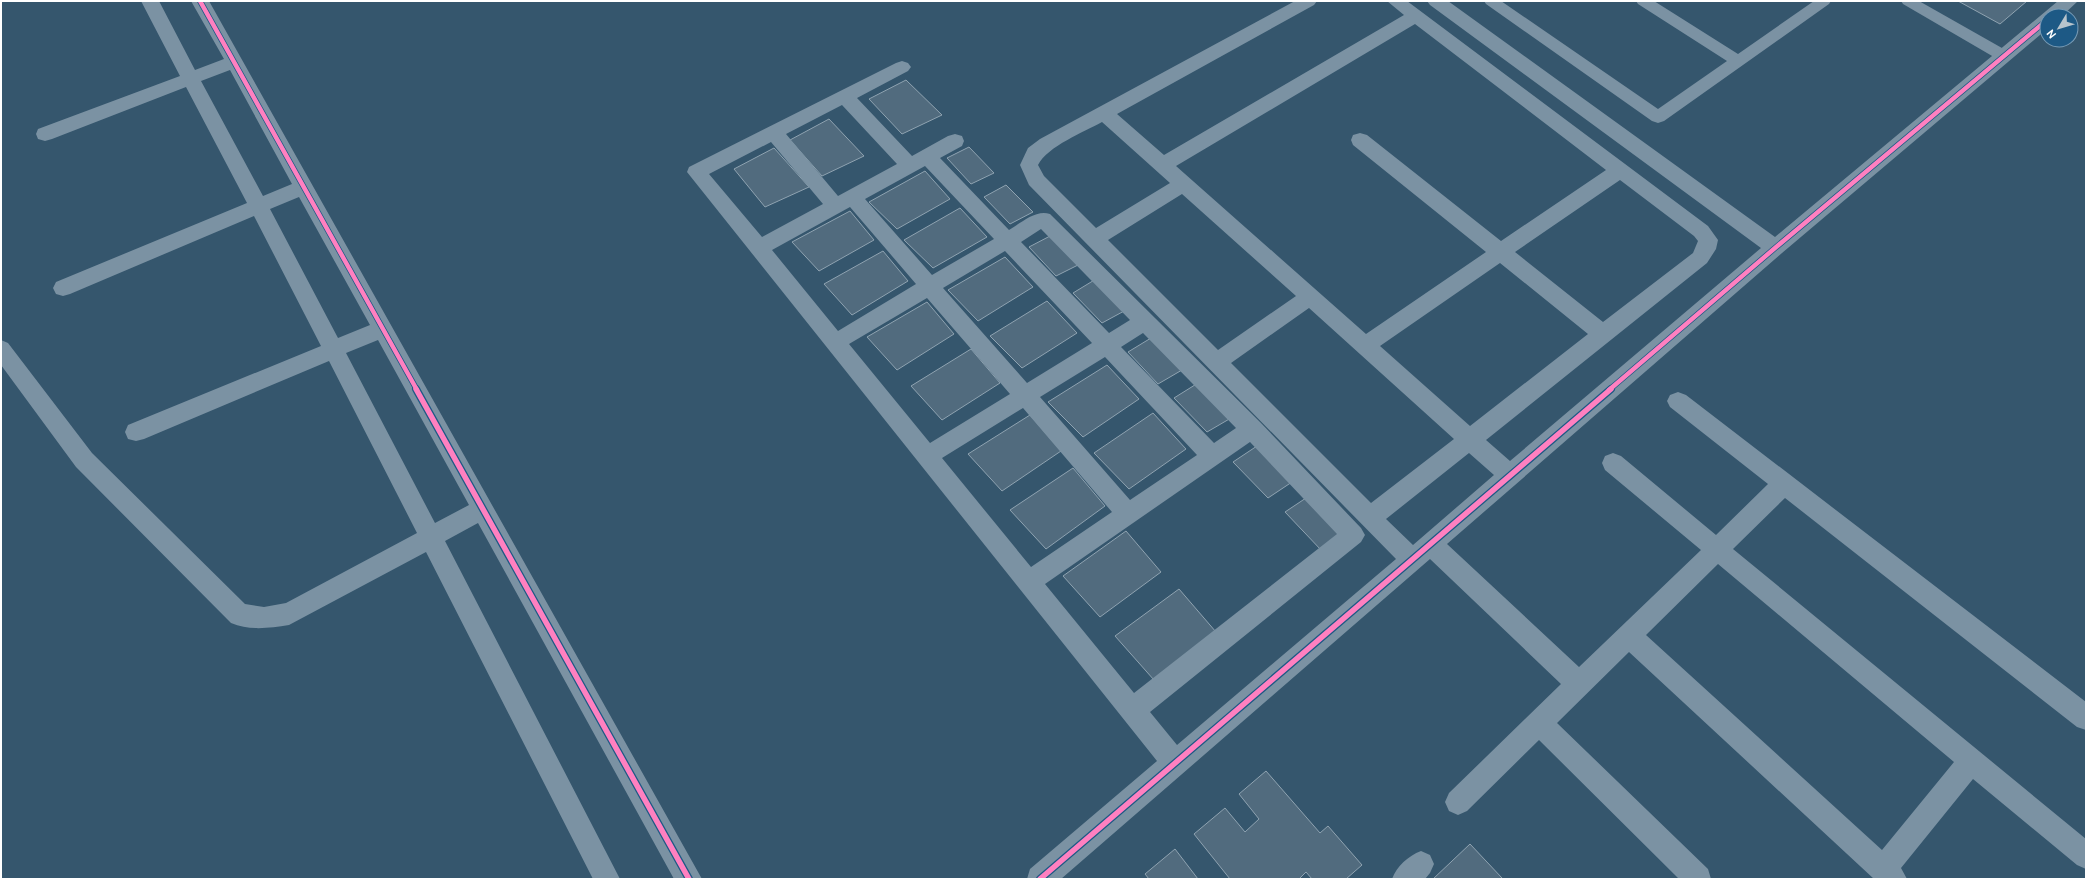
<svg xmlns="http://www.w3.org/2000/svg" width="2087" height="880" font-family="Cabin,sans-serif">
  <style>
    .building { fill: #516b7e; stroke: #8fa3b1 }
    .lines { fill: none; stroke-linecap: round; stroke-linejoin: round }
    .service { fill: #7b92a3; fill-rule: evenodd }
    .minor { fill: #7b92a3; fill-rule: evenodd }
    .cycleway-far1-casing { stroke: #1d5985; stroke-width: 6 }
    .cycleway-casing { stroke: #1d5985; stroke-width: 8 }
    .cycleway-far1 { stroke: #ff80c0; stroke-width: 4.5 }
    .cycleway { stroke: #ff80c0; stroke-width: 5.5 }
  </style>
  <rect width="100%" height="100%" fill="#35566d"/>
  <path class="building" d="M1958 1H2027L2000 24Z
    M906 80 942 115 902 134 869 99Z
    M829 119 864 156 822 176 790 140Z
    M969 147 994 173 971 184 947 158Z
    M774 148 809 187 765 207 734 169Z
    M925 171 950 199 897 229 869 202Z
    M1006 185 1033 212 1010 224 984 197Z
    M960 208 987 237 933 268 904 240Z
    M850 211 874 240 819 271 792 242Z
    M1052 235 1080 264 1056 276 1029 247Z
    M883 251 908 281 852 315 824 284Z
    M1005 257 1033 287 978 321 948 290Z
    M1096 279 1126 310 1102 323 1073 293Z
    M1047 301 1077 333 1022 368 990 336Z
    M927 302 954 334 897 370 867 337Z
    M1151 338 1182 370 1158 384 1128 352Z
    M971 349 1000 383 942 420 911 386Z
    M1107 365 1139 399 1083 437 1048 402Z
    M1198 383 1231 418 1207 432 1174 398Z
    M1153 413 1186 449 1129 489 1094 453Z
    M1030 415 1061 451 1002 491 968 454Z
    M1257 446 1292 482 1268 498 1233 462Z
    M1073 468 1105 506 1046 549 1010 510Z
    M1309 496 1346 534 1322 551 1285 512Z
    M1126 531 1161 572 1100 617 1063 576Z
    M1179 589 1216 632 1154 680 1115 636Z
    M1266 771 1320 833 1328 826 1362 865 1346 879H1312L1306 872 1299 879H1230L1194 834 1225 808 1245 832 1259 819 1239 794Z
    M1470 844 1502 878 1501 879H1433Z
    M1175 849 1198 879H1149L1145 874Z"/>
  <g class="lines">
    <path class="service" d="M1484 1H1501L1658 109 1727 61 1638 4 1636 1H1654L1738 54 1814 1H1831L1829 4 1664 121 1658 123 1652 121 1486 4Z
      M1901 1H1919L2009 52 2012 56 2009 60 2004 61 1999 60 1903 4Z"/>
    <path class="minor" d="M141 1H159L195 70 224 59 191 1H209L702 879H674L478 523 445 541 620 879H593L426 552 289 625C269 628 250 631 231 623L76 467 1 365V340L8 343 92 453 245 604 264 607 286 603 417 533 329 361 144 439 136 441 128 439 125 432 128 425 321 346 254 216 70 294 63 296 56 294 53 288 56 282 247 203 186 87 52 139 45 141 38 139 36 134 38 129 180 76ZM230 70 292 184 263 196 201 81ZM299 197 370 325 338 338 270 209ZM378 340 469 505 435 523 346 353Z
      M1295 1H1317L1314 5 1117 114 1164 155 1404 15 1387 1H1407L1708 226 1718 240 1716 249 1707 263 1486 440 1510 461 1761 248 1430 5 1427 1H1448L1775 237 2058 1H2078L2062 16H2047V29L1782 253 1447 544 1579 667 1701 550 1605 470 1602 463 1605 456 1613 453 1621 456 1716 535 1768 484 1670 407 1667 401 1670 395 1678 392 1686 395 2086 702V730L2077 727 1785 498 1733 549 2086 839V869L2077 865 1973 779 1901 868 1907 879H1874L1629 652 1557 723 1708 869 1711 879H1679L1539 740 1467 811 1458 815 1449 811 1445 802 1449 793 1561 684 1430 559 1061 879H1027L1030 869 1157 761 687 172 689 167 896 63 902 61 908 63 911 67 908 71 857 98 912 156 948 136 955 134 962 136 964 141 962 146 940 158 1009 230C1021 223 1036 209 1050 214L1260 422 1361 528 1365 535 1361 542 1150 712 1177 745 1396 559 1029 185 1020 165 1028 148 1040 139ZM1415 24 1606 170 1501 241 1367 135 1360 133 1353 135 1351 140 1353 145 1486 252 1366 334 1176 166ZM842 105 897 164 838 196 786 134ZM1102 122 1170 183 1096 228 1044 176 1038 165C1048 146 1084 132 1102 122ZM771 142 823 204 762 237 709 174ZM925 166 994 239 932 275 865 199ZM1620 180 1694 236 1698 241 1693 253 1603 322 1515 252ZM1182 194 1296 296 1218 350 1108 240ZM850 207 916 284 838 331 772 250ZM1041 229 1130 320 1109 333 1021 242ZM1005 251 1092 343 1027 383 943 288ZM1500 263 1588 334 1470 426 1380 346ZM927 298 1010 394 930 443 849 344ZM1309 308 1454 439 1371 503 1231 363ZM1143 333 1236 428 1214 443 1121 347ZM1105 357 1197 455 1130 500 1040 397ZM1023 408 1112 512 1031 567 942 458ZM1250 442 1337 534 1134 693 1045 584ZM1469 453 1494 475 1413 545 1386 519ZM1718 564 1954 762 1882 850 1646 635Z
      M1421 851 1430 855 1434 864 1430 873 1425 879H1392C1397 866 1408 856 1421 851Z"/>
    <g class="cycleway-far1-casing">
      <path id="cycleway-far1" d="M200 1 417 390
        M1609 390 1775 248 2047 20"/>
    </g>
    <g class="cycleway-casing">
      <path id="cycleway" d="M416 389 689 879
        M1040 879 1611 389"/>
    </g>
    <use href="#cycleway-far1" class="cycleway-far1"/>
    <use href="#cycleway" class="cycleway"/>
  </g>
  <rect width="2087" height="880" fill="none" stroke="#ffffff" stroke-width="4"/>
  <g transform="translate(2059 28) rotate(232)"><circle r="19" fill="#1d5985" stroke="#779bb6"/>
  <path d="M0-3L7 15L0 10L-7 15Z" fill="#b8c4cc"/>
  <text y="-6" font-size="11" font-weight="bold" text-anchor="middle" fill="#ffffff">N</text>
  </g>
</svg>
